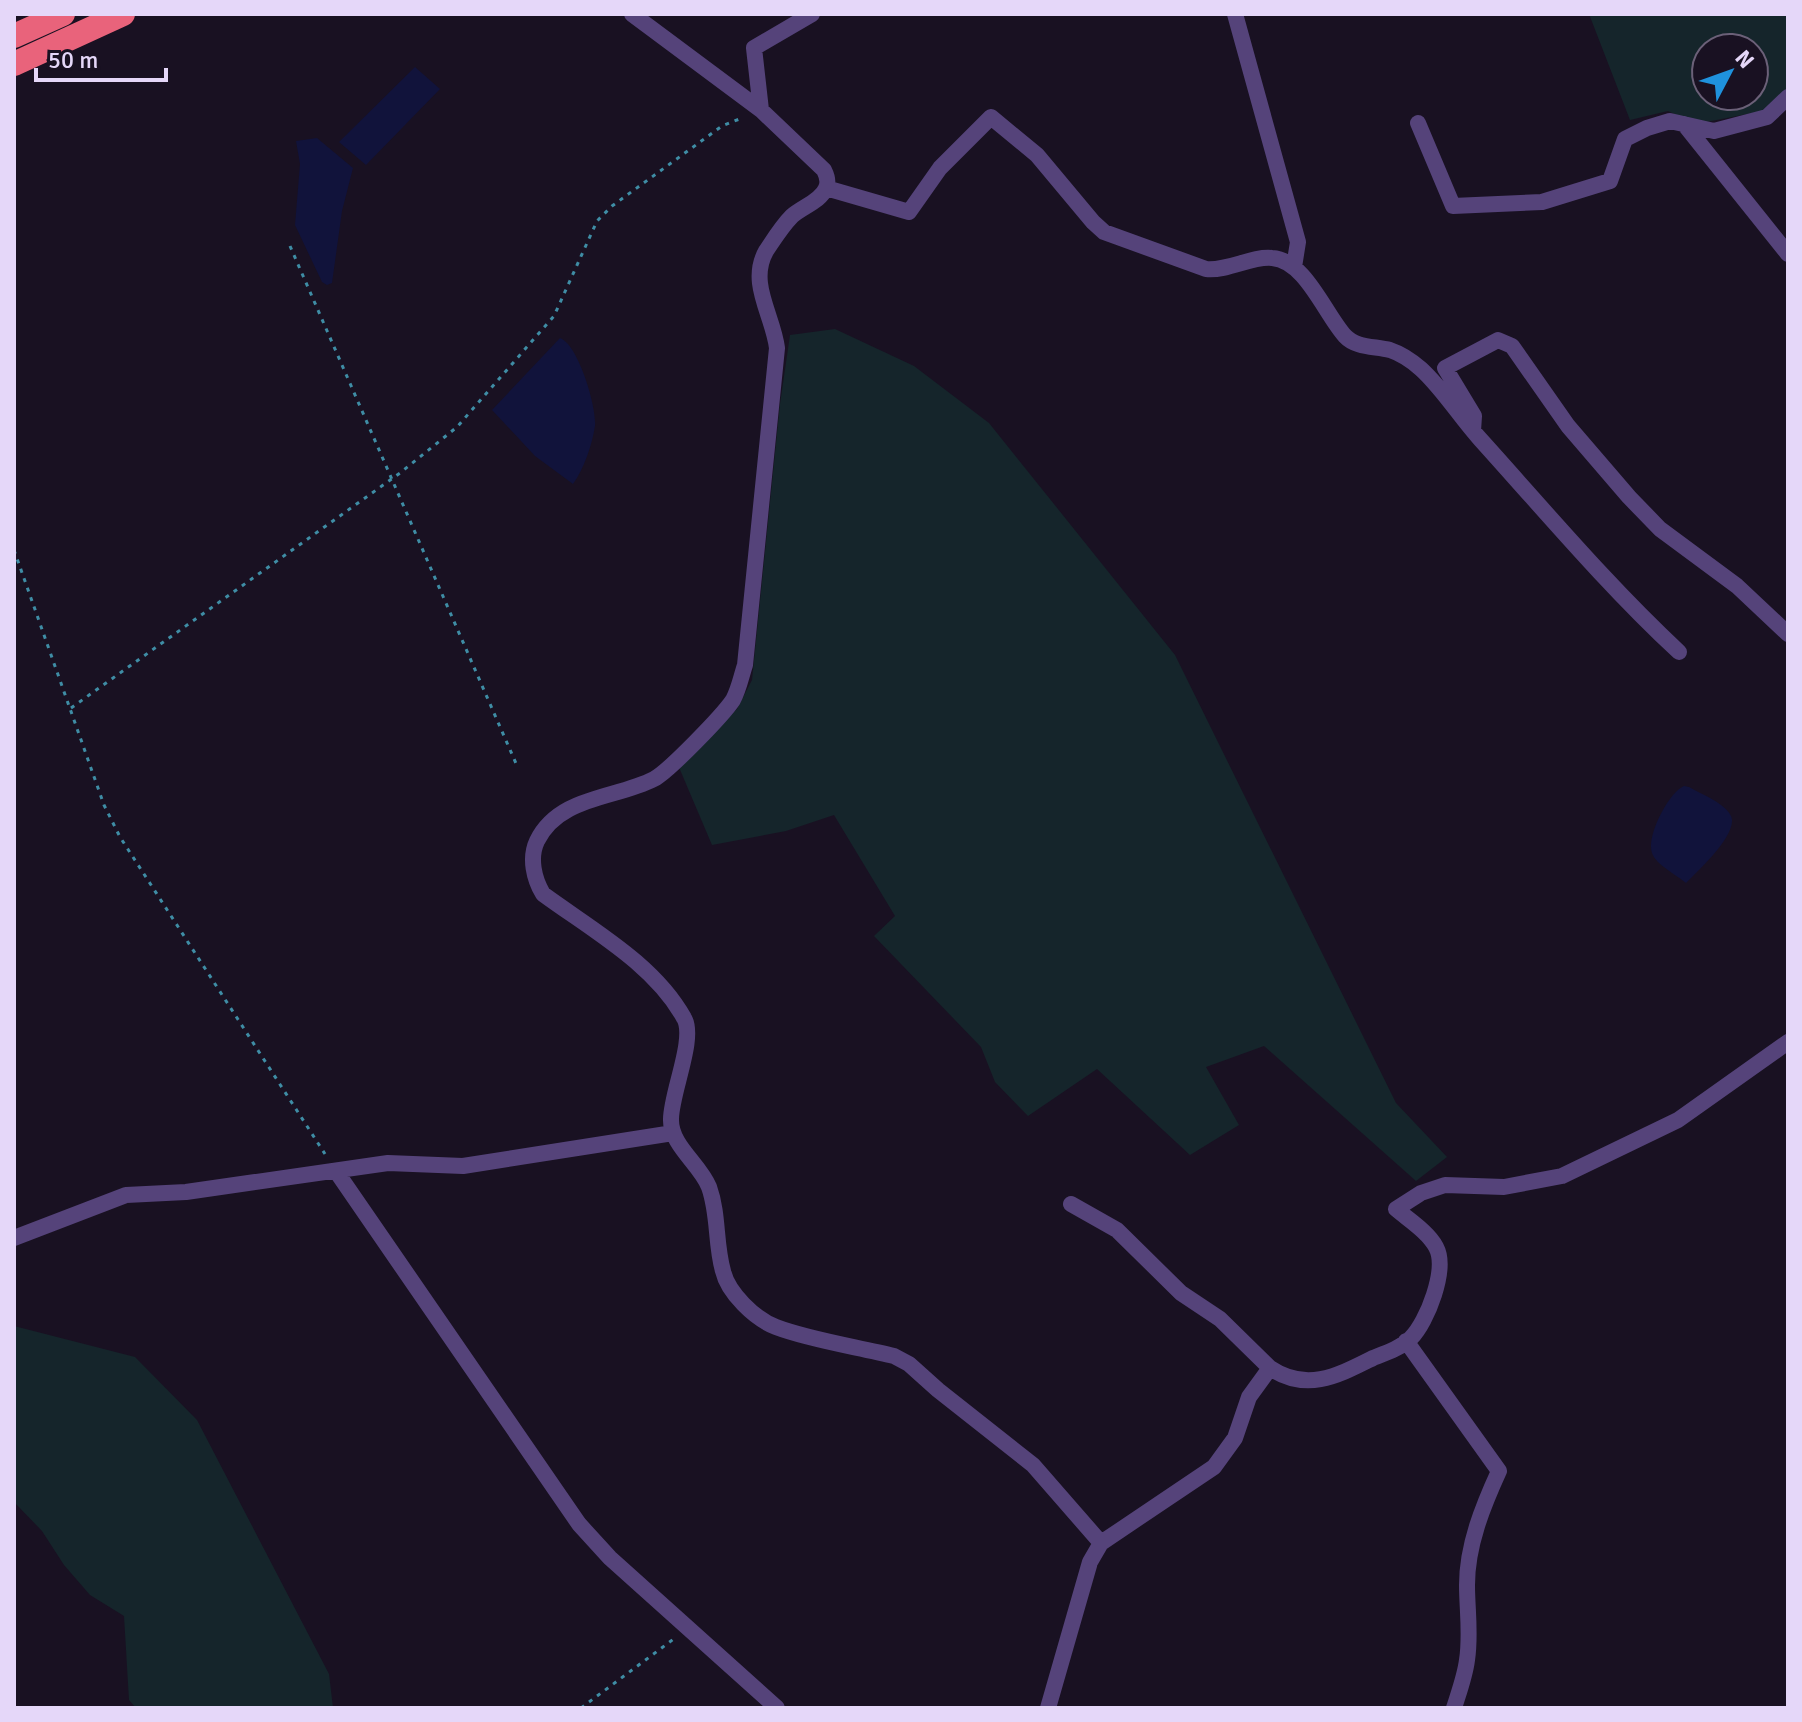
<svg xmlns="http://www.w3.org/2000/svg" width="1802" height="1722" font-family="Signika,sans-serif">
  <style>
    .green { fill: #15252b; fill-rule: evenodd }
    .water { fill: #11133b }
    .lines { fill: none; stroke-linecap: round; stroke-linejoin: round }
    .path { stroke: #3f8da5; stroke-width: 3; stroke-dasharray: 4 6; stroke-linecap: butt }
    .minor { stroke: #55437a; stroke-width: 16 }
    .motorway { stroke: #e9637b; stroke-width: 24 }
  </style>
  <rect width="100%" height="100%" fill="#191122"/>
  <path class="green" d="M1589 14H1788V86L1780 100 1763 111 1696 124 1668 111 1630 120ZM1706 48H1754V96H1706Z
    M835 329 914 366 989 423 1175 655 1396 1103 1447 1157 1416 1181 1264 1046 1206 1067 1239 1125 1190 1155 1097 1069 1028 1116 995 1082 981 1047 874 936 895 916 834 815 786 831 712 845 678 765 737 709 752 680 780 404 790 335Z
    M14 1326 135 1357 197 1420 329 1674 333 1708H136L129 1700 124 1616 90 1595 64 1565 42 1531 14 1502Z"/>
  <path class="water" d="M415 67 440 89 366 165 339 142Z
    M317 138 353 168 342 211 332 283 327 285 322 282 295 225 300 164 296 141Z
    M560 338C578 344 597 407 595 426 592 445 584 469 573 484L535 456 492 410Z
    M1684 786 1689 787C1701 794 1725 803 1731 816 1739 833 1698 871 1686 883 1677 875 1656 865 1652 853 1646 837 1668 793 1684 786Z"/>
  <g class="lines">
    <path class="path" d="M290 246 518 768
      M14 550 104 805 120 837 325 1154
      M71 708 400 473 457 427 554 316 597 221 612 206 722 126 742 118
      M581 1708 675 1638"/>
    <path class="minor" d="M632 14 761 110 824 170C827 176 829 182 826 188 821 201 802 207 792 216 782 226 774 239 766 251 748 283 773 315 777 348L745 665C741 677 739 689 733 700 723 715 669 771 654 779 615 799 559 796 537 841 529 858 534 879 543 894 592 930 654 964 684 1018 696 1038 671 1093 671 1119 670 1145 700 1164 709 1187 719 1215 715 1243 723 1271 728 1293 755 1319 776 1327 810 1340 858 1347 894 1356L909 1364 938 1390 1033 1465 1101 1543
      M1235 14 1298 242 1294 267
      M761 110 754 48 812 14
      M1418 123 1453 206 1542 202 1610 181 1625 139 1647 128 1670 121 1714 131 1767 117 1788 97
      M1684 124 1788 254
      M826 188 909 212 940 168 991 117 1037 155 1093 222 1104 232 1206 269C1229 271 1251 256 1272 258 1305 260 1325 314 1345 336 1356 348 1375 346 1390 350 1402 354 1412 361 1421 369 1443 389 1460 417 1480 439 1545 511 1608 586 1679 652
      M1473 431 1474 416 1445 368 1498 340 1512 346 1568 426 1629 497 1660 529 1737 586 1788 634
      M336 1171 579 1524 610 1558 777 1708
      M1071 1204 1117 1230 1181 1293 1220 1319 1270 1368
      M14 1238 126 1195 186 1192 388 1163 463 1166 673 1133
      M1406 1341 1499 1471C1483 1506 1467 1545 1467 1585 1467 1610 1471 1634 1467 1660 1465 1676 1459 1692 1454 1708
      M1048 1708 1090 1562 1101 1543 1214 1467 1235 1438 1249 1397 1270 1368C1307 1393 1339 1375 1373 1358 1386 1353 1401 1348 1411 1338 1427 1322 1448 1269 1436 1247 1428 1232 1409 1220 1396 1209L1421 1193 1445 1185 1504 1187 1562 1176 1678 1120 1788 1042"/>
    <path class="motorway" d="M14 36 63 14
      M14 64 123 14"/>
  </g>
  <rect width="1802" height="1722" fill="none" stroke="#e5d7f9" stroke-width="32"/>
  <g transform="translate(1730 72) rotate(49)"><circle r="38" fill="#191122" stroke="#6b6078" stroke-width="2"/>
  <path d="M0-6L14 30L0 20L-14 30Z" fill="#1f92dd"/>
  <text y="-12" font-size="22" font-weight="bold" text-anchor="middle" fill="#e5d7f9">N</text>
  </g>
  <path d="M36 68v12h130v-12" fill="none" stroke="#e5d7f9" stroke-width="4"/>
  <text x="48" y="68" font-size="24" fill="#e5d7f9" stroke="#191122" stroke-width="6" paint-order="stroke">50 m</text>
</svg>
